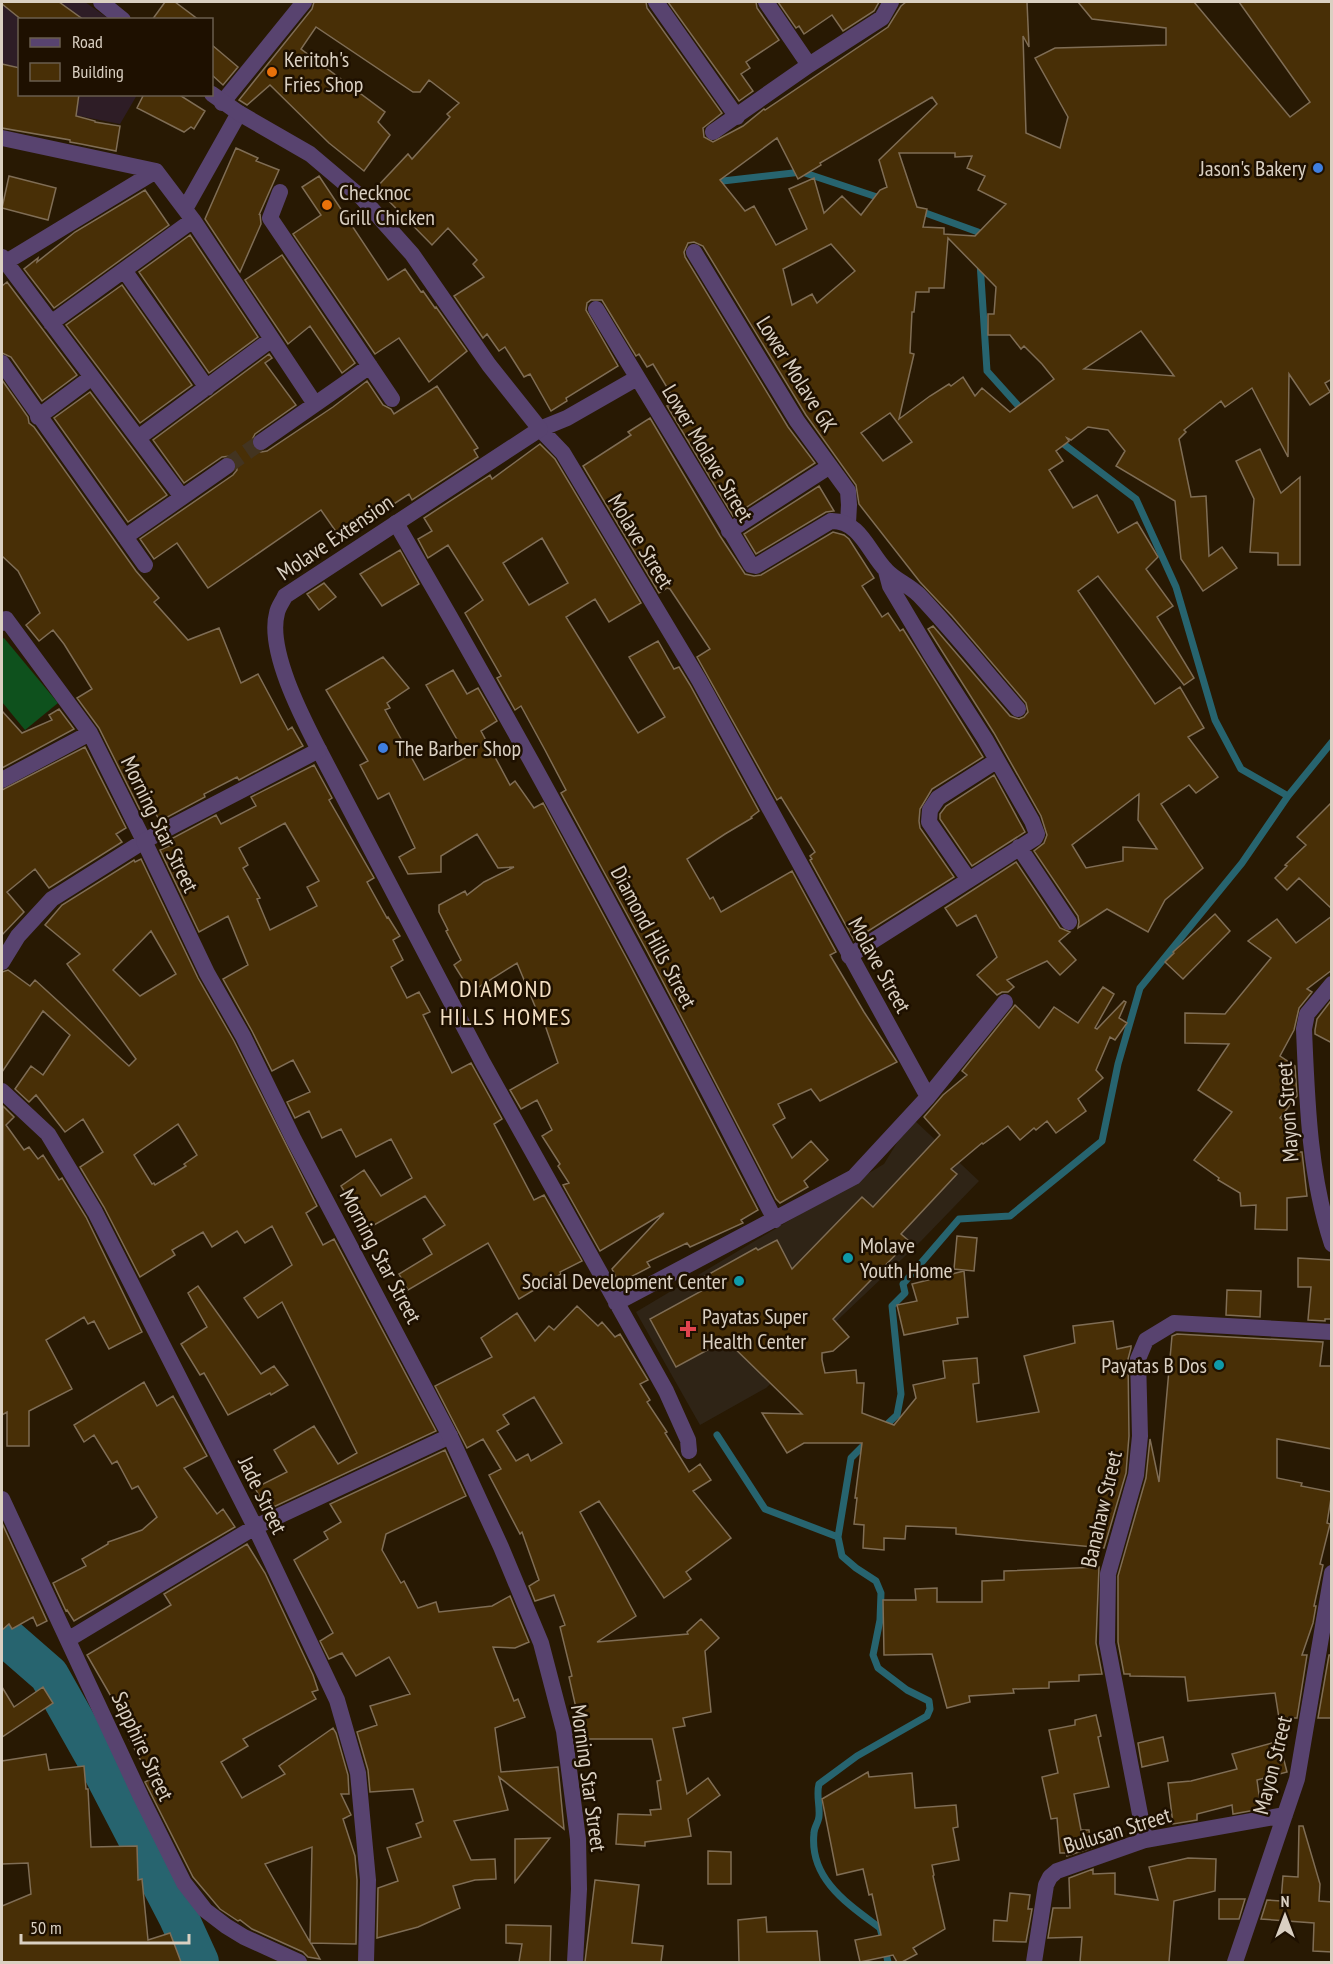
<svg xmlns="http://www.w3.org/2000/svg" width="1333" height="1964" font-family="'PT Sans Narrow',sans-serif">
  <style>
    .commercial { fill: #2f2416 }
    .education { fill: #2e1d26 }
    .pitch { fill: #0e511d }
    .lines { fill: none; stroke-linecap: round; stroke-linejoin: round }
    .stream { stroke: #27646f; stroke-width: 7 }
    .river { stroke: #27646f; stroke-width: 40 }
    .building { fill: #482f06; stroke: #7f6d55; stroke-width: 1.5; fill-rule: evenodd }
    .minor-tunnel { stroke: #433420; stroke-width: 16; stroke-dasharray: 16 8; stroke-linecap: butt }
    .pedestrian { stroke: #58436f; stroke-width: 16 }
    .minor { stroke: #58436f; stroke-width: 16 }
    .tertiary { stroke: #58436f; stroke-width: 16 }
    .food-dot { fill: #e8710a; stroke: #1e1000; stroke-width: 2 }
    .shop-dot { fill: #3f7fe0; stroke: #1e1000; stroke-width: 2 }
    .culture-dot { fill: #0f9aa8; stroke: #1e1000; stroke-width: 2 }
    .health-dot { fill: #e0444e; stroke: #1e1000; stroke-width: 2 }
    .labels { text-anchor: middle; dominant-baseline: central; stroke-width: 5; stroke-linejoin: round; paint-order: stroke }
    .poi-label { font-size: 22px; fill: #dad0c2; stroke: #1e1000; text-anchor: start }
    .street-label { font-size: 22px; fill: #dad0c2; stroke: #1e1000 }
    .neighbourhood-label { font-size: 24px; letter-spacing: 1.5px; fill: #f4e0c4; stroke: #1e1000 }
  </style>
  <rect width="100%" height="100%" fill="#281903"/>
  <path class="commercial" d="M912 1118 979 1181 922 1240 766 1388 700 1425 636 1312 884 1164Z"/>
  <path class="education" d="M2 2H85L109 19 20 20V94L137 95 120 124 2 101Z"/>
  <path class="pitch" d="M4 638 58 703 25 730 2 702V639Z"/>
  <g class="lines">
    <path class="stream" d="M714 182 802 172 883 199
      M920 211 978 232 979 239
      M980 262 987 371 1023 411
      M1288 796 1332 742
      M882 1429 897 1415 901 1394 892 1306 905 1293 903 1284 959 1219 1010 1216 1102 1141 1118 1064 1140 988 1242 863 1288 796 1241 769 1215 720 1176 587 1136 499 1057 439
      M717 1435 765 1509 838 1537
      M867 1442 851 1458 838 1537 842 1556 856 1568 876 1581 881 1593 880 1620 873 1655 878 1668 907 1690 929 1701 930 1709 927 1716 857 1756 819 1784C816 1795 820 1805 819 1816 819 1822 814 1827 814 1833 809 1879 848 1904 880 1928L882 1935
      M885 1949 888 1962"/>
    <path class="river" d="M2 1634 49 1675 97 1760 178 1916 199 1962"/>
  </g>
  <path class="building" d="M2 2H59L84 20H22L2 4Z
    M165 2H175L199 20H152Z
    M314 2H646L647 8 722 113 703 128 704 137 713 142 743 126 764 109 765 110 888 27 901 6 906 2H1027L1029 47 1023 36 1026 133 1060 148 1068 117 1035 58 1055 48 1166 45V28L1092 19 1078 2H1194L1290 117 1310 102 1239 2H1332V379L1325 383 1330 392 1310 405 1289 374 1288 457 1252 388 1225 407 1221 401 1184 430 1186 432 1179 439 1191 497 1206 496 1209 556 1222 547 1237 568 1203 591 1181 559 1175 501 1116 466 1125 451 1108 430 1088 427 1071 440 1067 438 1069 441 1056 451 1063 461 1049 470 1073 508 1097 495 1118 533 1137 522 1158 557 1146 569 1173 606 1157 617 1194 678 1184 685 1098 576 1078 591 1155 704 1180 687 1204 728 1188 737 1218 777 1196 793 1189 785 1161 804 1203 868 1165 900 1148 932 1107 909 1078 928 1079 922 1078 916 1034 851 1044 843 1047 835 1041 816 994 733 928 629 933 626 1010 716 1019 719 1024 717 1028 712 1026 703 952 616 920 582 859 504 856 485 806 415 703 246 694 242 688 243 684 252 685 257 788 427 815 463 733 516 667 406 670 405 666 398 671 394 653 364 647 367 639 354 636 356 602 300H591L587 303 586 310 618 366 566 398 567 401 551 411 530 374 524 377 505 347 499 351 487 334 483 338 454 296 484 277 473 264 477 260 448 228 432 245 376 188 408 154 412 159 450 117 447 114 459 103 429 80 420 92H413L316 27 301 49 385 112 378 122 390 135 364 171 329 143 270 85 247 105 239 100 312 9ZM932 97 937 104 879 160 887 187 880 190 861 215 842 196 824 213 814 178 789 189 807 229 776 245 754 206 745 211 720 180 777 138 798 179 821 165 820 163ZM899 153H955V157L972 156 967 168 985 176 978 190 1006 204 975 236 944 234V228L923 227 927 209 917 207ZM948 238 996 287 994 314H988V335H1010L1021 349 1024 346 1042 364 1054 379 1010 412 982 388 975 396 963 377 951 386 949 384 930 396 899 419 914 354 910 353 912 312H914L916 292H929V288H944ZM831 244 855 271 817 303 812 294 792 305 783 269ZM1141 331 1174 376 1084 369ZM890 413 912 442 883 461 861 433ZM1139 794 1138 820 1157 849 1123 847V861L1086 868 1072 845Z
    M668 2H756L757 8 779 40 746 62 750 68 741 74 753 91 739 101Z
    M778 2H879L874 11 843 31 832 15 804 34 799 26 796 28Z
    M212 45 238 67 223 85 212 75Z
    M2 64 20 68V94H79L76 116 95 121V122L120 126 116 151 81 144 70 142V140L2 128Z
    M144 94H178L205 111 194 129 191 127 184 132 137 108Z
    M236 148 258 158 256 161 279 170 259 215 260 214 261 224 240 272 205 219Z
    M9 176 56 188 48 220 2 208Z
    M319 176 388 280 405 269 421 292 423 291 435 308 436 307 467 351 429 382 399 338 375 354 293 234 321 215 302 187Z
    M145 190 169 225 54 308 24 269 38 258 37 262 75 232Z
    M190 235 258 337 209 373 139 272Z
    M282 255 355 363 342 373 310 326 288 344 245 280Z
    M7 282 77 375 42 401 11 357 2 353V286Z
    M122 285 192 385 140 423 66 325Z
    M269 354 272 358 265 363 296 405 255 434 251 442 256 451 261 452 267 451 333 407 367 381 383 405 391 409 394 414 437 386 478 448 474 450 478 457 412 500 409 494 389 507 388 504 339 536 321 510 208 588 177 543 154 559 140 539 233 475 237 470 236 461 231 456 222 457 184 483 153 440Z
    M2 380 28 417 29 423 34 427 136 571 159 598 154 602 188 640 219 628 241 683 258 674 288 730 292 727 303 746 239 780 237 777 204 794 205 797 160 821 153 809 143 816 99 728 77 698 92 689 64 644 53 630 39 641 26 625 40 613 18 571 2 556Z
    M90 392 167 495 128 522 54 418Z
    M650 418 720 536 745 574 754 576 761 575 833 532 844 535 849 539 874 578 862 586 882 617 888 613 900 631 903 629 983 757 932 789 920 809 919 821 920 828 954 877 854 940 810 860 812 859 810 856 815 852 781 797 777 800 697 657 710 649 670 589 667 588 659 593 583 466 631 435 628 432Z
    M540 444 555 459 641 603 609 622 595 599 566 617 638 733 665 717 629 657 658 641 674 669 679 667 690 685 759 811 751 817 752 818 725 834 687 859 710 899 713 897 721 912 792 871 836 952 830 955 864 1012 897 1062 820 1101 811 1089 778 1104 785 1118 773 1125 792 1158 811 1141 828 1160 804 1181 808 1187 780 1203 776 1199 647 951 561 793 566 790 545 750 521 706 515 710 497 678 501 676 465 613 483 600 448 545 428 558 418 539 432 531 424 518 490 475 492 479ZM542 538 568 583 529 605 503 563Z
    M1260 449 1281 493 1300 477V565H1278V553L1250 552 1254 499 1236 461Z
    M819 486 834 511 826 512 756 554 744 534Z
    M400 550 419 584 382 606 360 574Z
    M324 583 336 597 319 610 307 594Z
    M383 657 409 688 387 703 390 708 385 710 424 780 467 757 426 685 453 670 467 694 478 688 497 721 481 731 510 785 515 781 534 808 543 803 628 961 758 1210 741 1220 743 1223 690 1247 687 1243 647 1262 650 1267 619 1283 612 1269 664 1213 600 1251 563 1185 569 1183 558 1166 560 1164 542 1136 552 1130 537 1100 521 1109 510 1090 558 1063 544 1022 542 1023 517 963 471 992 454 965 461 960 446 931 448 930 439 912V905L465 891 467 895 484 882 514 867 498 868 477 834 441 856V872L408 874 399 857 415 848 389 793 378 799 360 765 368 761 326 690Z
    M59 709 74 729 2 768V711L22 733 52 720 49 715Z
    M85 747 126 828 116 834 122 842 49 888 35 869 7 892 24 912 2 935V790Z
    M314 765 332 798 329 800 374 878 367 882 387 918 388 917 400 936 393 940 403 960 391 967 407 998 419 992 430 1012 423 1015 452 1073 471 1063 502 1119 494 1124 534 1200 544 1195 582 1261 560 1272 561 1274 519 1299 488 1243 408 1290 399 1274 432 1254 423 1239 445 1225 425 1196 367 1229 341 1186 364 1170 381 1196 412 1178 391 1139 356 1157 341 1129 322 1138 309 1111 295 1118 287 1102 310 1092 293 1060 272 1071 252 1031 223 979 248 965 228 916 199 932 160 850 169 846 168 842 171 839 216 815 221 824 256 806 251 797ZM285 823 319 881 307 887 317 906 270 930 257 899 260 898 243 868 248 865 239 848Z
    M994 775 1025 832 972 866 940 819V814L946 806Z
    M1332 802V909L1299 878 1287 890 1275 878 1287 866 1285 865 1306 845 1297 837Z
    M141 859 198 978 234 1041 317 1206 306 1213 323 1245 334 1239 436 1431 267 1510 255 1488 287 1472 274 1450 314 1426 338 1464 357 1453 282 1302 258 1318 244 1298 292 1265 272 1226 245 1243 237 1231 212 1247 203 1232 172 1250 175 1255 140 1277 104 1207 80 1167 103 1152 83 1119 65 1132 36 1095 29 1102 15 1089 31 1066 43 1075 70 1035 43 1011 2 1072V972L8 970 30 986 35 980 129 1066 136 1059 67 964 80 954 45 925 62 905 134 860 135 862ZM151 931 176 974 140 996 113 970ZM178 1124 197 1155 184 1164 186 1166 155 1185 154 1183 152 1184 134 1155Z
    M1016 862 1060 928 1070 932 1059 941 1076 960 1060 975 1047 961 1007 980 1014 987 1008 992H1002L997 995 977 975 997 957 976 915 957 926 945 908Z
    M1215 914 1230 931 1183 979 1165 962 1174 953 1173 952Z
    M1332 916V970L1307 989 1312 992 1299 1008 1294 1030 1280 1056 1295 1066 1297 1096 1280 1118 1298 1134 1283 1152H1302L1307 1196 1287 1198V1230L1255 1229 1256 1205 1241 1206 1240 1193 1218 1180 1219 1178 1194 1160 1232 1112 1198 1090 1229 1044 1185 1043V1013L1225 1014 1271 958 1248 941 1277 919 1296 943Z
    M1103 987 1114 994 1095 1028 1097 1029 1124 1001 1126 1002 1119 1018 1127 1023 1115 1040 1110 1037 1096 1070 1103 1078 1078 1099 1086 1111 1056 1133 1047 1121 1036 1130 1034 1128 1020 1140 1008 1126 983 1144 982 1143 951 1169 957 1174 901 1234 909 1241 833 1319 849 1337 833 1351 822 1353V1360L825 1373 856 1370 857 1383H864L862 1413 894 1425 916 1398 913 1385 945 1378 943 1361 977 1358 979 1383 973 1384 977 1422 1039 1412 1024 1356 1075 1343 1073 1326 1113 1321 1117 1349 1131 1346V1348L1128 1359 1129 1436 1126 1473 1104 1548 956 1534V1528L906 1526 905 1539 884 1538V1550L863 1548 864 1525 854 1524 857 1498H855L862 1443H804L787 1453 762 1413 802 1414 726 1340 676 1367 650 1319 707 1288 702 1278 756 1248 758 1250 777 1240 792 1269 862 1197 873 1207 940 1135 924 1117 943 1095 967 1075 962 1071 1015 1005 1039 1028 1054 1007 1078 1023Z
    M1330 1002 1332 1003V1043L1315 1034V1030L1317 1019Z
    M3 1106 14 1117 6 1125 24 1150 29 1147 38 1159 43 1155 59 1180 62 1178 86 1217 142 1332 109 1349 94 1321 88 1324 84 1317 46 1340 72 1389 29 1411V1446H7V1412L2 1415Z
    M957 1236 977 1238 974 1271 954 1269Z
    M1298 1258 1331 1260 1332 1319H1325V1321L1308 1320 1311 1287H1298Z
    M964 1271 968 1317 957 1318 958 1324 904 1335 897 1305 917 1301 912 1284Z
    M198 1286 261 1374 274 1366 288 1385 271 1395 270 1393 228 1415 204 1373 200 1375 181 1344 207 1327 188 1293Z
    M1227 1290 1261 1291 1260 1317 1226 1315Z
    M577 1306 598 1326 602 1322 615 1337 620 1334 648 1380 640 1384 650 1400 647 1402 667 1432 665 1433 689 1472 700 1464 711 1480 693 1491 731 1538 686 1572 691 1579 664 1598 599 1501 580 1512 636 1616 597 1642 688 1634 687 1632 701 1619 719 1638 705 1651 711 1712 683 1718 685 1726 673 1728 687 1794 708 1778 720 1795 688 1819 691 1836 645 1842V1846L616 1844 618 1814 651 1815 650 1810 661 1809 657 1781 661 1780 652 1739H583L569 1677 572 1676 560 1627 565 1625 554 1595 535 1601 529 1586 539 1580 522 1532 520 1534 489 1475 501 1469 483 1439 467 1448 435 1386 492 1357 481 1338 517 1313 535 1341 549 1326 554 1330ZM534 1397 562 1443 531 1461 528 1454 516 1461 497 1431 509 1424 503 1415Z
    M1177 1334 1323 1342 1320 1366H1332V1449L1277 1439V1478L1302 1483 1301 1486 1332 1492 1327 1523 1330 1524 1320 1564 1323 1565 1314 1606H1316L1313 1623 1302 1655H1307L1297 1718H1279L1275 1693 1188 1701 1185 1677 1130 1676V1674H1124L1118 1642V1576L1146 1478 1150 1439 1159 1482 1172 1336Z
    M144 1382 157 1406 173 1396 207 1456 184 1468 217 1514 223 1509 235 1527 74 1621 67 1610 66 1611 53 1583 86 1566 82 1559 108 1544V1542L142 1530 157 1517 138 1486 132 1489 117 1461 112 1464 94 1435 84 1442 74 1425Z
    M445 1450 466 1496 386 1534 382 1550 401 1583 404 1581 418 1608 436 1602 439 1612 492 1606 510 1596 529 1642 515 1648 493 1647 514 1701 518 1699 525 1717 495 1728 501 1772 558 1767 564 1829 499 1777 508 1810 454 1821 471 1860 495 1859 496 1879 475 1880 453 1886 460 1908 418 1927 377 1938 378 1888 398 1881 387 1848 421 1837 416 1824 423 1821 413 1789 370 1792 368 1770 357 1732 377 1725 370 1706 410 1694 389 1657 356 1676 342 1653 329 1659 320 1641 333 1633 294 1560 328 1539 324 1532 341 1522 330 1504Z
    M2 1523 47 1621 37 1626 33 1617 12 1629 9 1624 2 1630Z
    M247 1544 265 1573 313 1675 318 1690 312 1692 316 1699 243 1739 248 1746 221 1762 242 1798 285 1774 279 1766 333 1728 336 1733 348 1775 349 1794H341L351 1815 343 1819 355 1856 357 1880 356 1944 311 1943 320 1959 308 1957 303 1952 252 1929 240 1920 238 1921 220 1909 193 1877 145 1782 151 1779 129 1739 134 1736 87 1655 171 1605 164 1594ZM312 1847 310 1942 265 1864Z
    M1099 1567 1096 1643 1102 1674 1079 1675V1681L1049 1682V1688L1013 1689 1014 1693 969 1696 970 1702 947 1708 932 1654 884 1655 883 1600H916L915 1589 937 1588V1602H982V1581L1004 1580V1571Z
    M1329 1655H1332V1718H1318Z
    M2 1687 14 1707 43 1687 53 1703 2 1737Z
    M1096 1715 1101 1736 1098 1737 1109 1787 1074 1794 1081 1830H1089L1091 1848 1067 1856V1853H1060L1057 1818 1051 1819 1042 1777 1058 1773 1049 1730 1075 1725V1720Z
    M1163 1737 1168 1761 1142 1767 1138 1743Z
    M1279 1741 1287 1772 1257 1780 1261 1809 1233 1814 1232 1805 1197 1814V1820L1173 1824 1168 1783 1191 1781 1237 1769 1232 1754Z
    M46 1754 49 1770 84 1766 86 1789H88L91 1847 137 1846 138 1880 142 1879 148 1940 170 1933 181 1962H2V1906L31 1894 28 1863 2 1864V1761Z
    M868 1772 869 1777 912 1773 915 1808 956 1805 958 1827 953 1828 959 1860 932 1865 934 1875 933 1876 945 1929 913 1948 917 1954 902 1962H897L893 1955 860 1962 855 1940 881 1935 872 1894 869 1895 863 1869 837 1875 822 1799Z
    M1299 1826H1303L1320 1884 1319 1901 1332 1902V1952L1313 1951 1314 1923 1261 1919 1267 1900 1281 1901 1283 1876 1298 1877Z
    M550 1838 515 1882V1839Z
    M708 1851 731 1852V1884H708Z
    M1188 1858 1216 1859 1215 1891 1174 1901 1169 1962H1080L1082 1937 1048 1938 1053 1908H1070L1069 1878 1093 1869V1874L1115 1873V1894L1158 1900 1149 1867Z
    M595 1880 639 1885 632 1943 663 1946 661 1962H585Z
    M1010 1893 1030 1895 1028 1909H1032L1026 1942 993 1941 994 1920 1007 1921Z
    M1219 1899H1245L1239 1919H1219Z
    M766 1917 767 1932 817 1931 820 1962H739L738 1920Z
    M506 1925 551 1926 550 1962H519L522 1944 506 1943Z"/>
  <g class="lines">
    <path class="minor-tunnel" d="M227 466 261 442"/>
    <path class="pedestrian" d="M694 252 797 421 848 491 849 505 848 523
      M729 531 830 466"/>
    <path class="minor" d="M656 2 737 117
      M766 2 809 65
      M222 103 304 2
      M713 132 809 65 882 18 891 2
      M2 138 156 171 193 220 315 404
      M280 192 270 218 392 399
      M185 209 239 113
      M2 257 182 497
      M6 262 156 171
      M124 270 207 388
      M596 309 751 565 756 566 831 521C860 520 869 553 886 570 895 580 909 585 919 595 953 631 985 671 1018 709
      M51 323 193 220
      M2 363 145 565
      M637 378 567 418 540 429 563 453 699 680 928 1097
      M38 417 92 377
      M138 438 272 339
      M261 442 370 366
      M396 523C529 752 655 984 775 1220
      M125 537 227 466
      M2 623 6 619 90 733 144 841 52 899 18 936 2 962
      M319 750 483 1063 666 1391 688 1440 689 1451
      M2 780 90 733
      M1019 847 1069 922
      M969 880 929 822 930 810 938 798 996 761
      M849 956 1035 838 1037 834 1032 821 985 739 931 655 890 586 886 571
      M1332 984 1307 1014 1304 1029C1307 1101 1309 1174 1332 1244
      M2 1091 48 1134 95 1212 255 1527 337 1700 358 1773 368 1880 366 1962
      M616 1303 854 1177 928 1097 1005 1002
      M2 1499 141 1797 184 1883 205 1910 226 1926 244 1937 299 1962
      M69 1639 255 1527 450 1436
      M1145 1840 1107 1643 1108 1574 1136 1475 1140 1436 1138 1359 1146 1340 1174 1323 1332 1332
      M1034 1962 1046 1885 1050 1877 1057 1871 1145 1840 1285 1815
      M1235 1962 1297 1779 1332 1573"/>
    <path class="tertiary" d="M101 2 123 20
      M212 94 239 113 310 154 362 198 412 254 489 365 540 429 285 596C283 601 278 607 277 613 267 650 302 717 319 750L144 841 207 973 243 1036 294 1140 450 1436 501 1547 541 1643 564 1731 578 1839 579 1889 575 1962"/>
  </g>
  <g class="food-dot">
    <circle cx="272" cy="72" r="6"/>
    <circle cx="327" cy="205" r="6"/>
  </g>
  <g class="shop-dot">
    <circle cx="1318" cy="168" r="6"/>
    <circle cx="383" cy="748" r="6"/>
  </g>
  <g class="culture-dot">
    <circle cx="848" cy="1258" r="6"/>
    <circle cx="739" cy="1281" r="6"/>
    <circle cx="1219" cy="1365" r="6"/>
  </g>
  <path class="health-dot" d="M685 1320h6v6h6v6h-6v6h-6v-6h-6v-6h6z"/>
  <g class="labels">
    <g class="poi-label">
      <text x="284" y="59">Keritoh's<tspan x="284" dy="25">Fries Shop</tspan></text>
      <text x="1306" y="168" text-anchor="end">Jason's Bakery</text>
      <text x="339" y="192">Checknoc<tspan x="339" dy="25">Grill Chicken</tspan></text>
      <text x="395" y="748">The Barber Shop</text>
      <text x="860" y="1245">Molave<tspan x="860" dy="25">Youth Home</tspan></text>
      <text x="727" y="1281" text-anchor="end">Social Development Center</text>
      <text x="702" y="1316">Payatas Super<tspan x="702" dy="25">Health Center</tspan></text>
      <text x="1207" y="1365" text-anchor="end">Payatas B Dos</text>
    </g>
    <g class="street-label">
      <text transform="translate(797 374) rotate(58)">Lower Molave GK</text>
      <text transform="translate(708 453) rotate(59)">Lower Molave Street</text>
      <text transform="translate(335 537) rotate(-34)">Molave Extension</text>
      <text transform="translate(641 541) rotate(59)">Molave Street</text>
      <text transform="translate(160 824) rotate(64)">Morning Star Street</text>
      <text transform="translate(654 937) rotate(62)">Diamond Hills Street</text>
      <text transform="translate(880 965) rotate(61)">Molave Street</text>
      <text transform="translate(1287 1112) rotate(-94)">Mayon Street</text>
      <text transform="translate(381 1256) rotate(62)">Morning Star Street</text>
      <text transform="translate(263 1495) rotate(64)">Jade Street</text>
      <text transform="translate(1101 1509) rotate(-77)">Banahaw Street</text>
      <text transform="translate(143 1746) rotate(65)">Sapphire Street</text>
      <text transform="translate(1272 1765) rotate(-76)">Mayon Street</text>
      <text transform="translate(589 1778) rotate(82)">Morning Star Street</text>
      <text transform="translate(1117 1830) rotate(-17)">Bulusan Street</text>
    </g>
    <g class="neighbourhood-label">
      <text x="506" y="988">DIAMOND<tspan x="506" dy="28">HILLS HOMES</tspan></text>
    </g>
  </g>
  <rect width="1333" height="1964" fill="none" stroke="#dad0c2" stroke-width="6"/>
  <rect x="18" y="18" width="195" height="78" fill="#1e1000" stroke="#695d4e" stroke-width="1.5"/>
  <rect x="30" y="38" width="30" height="9" fill="#58436f" stroke="#695d4e" stroke-width="1.5"/>
  <text x="72" y="48" font-size="18" fill="#dad0c2">Road</text>
  <rect x="30" y="63" width="30" height="18" fill="#482f06" stroke="#695d4e" stroke-width="1.5"/>
  <text x="72" y="78" font-size="18" fill="#dad0c2">Building</text>
  <g transform="translate(1285 1916)" stroke="#1e1000" stroke-width="4.5" paint-order="stroke">
  <path d="M0-4.5L10 22L0 15L-10 22Z" fill="#dad0c2"/>
  <text y="-9" font-size="16" font-weight="bold" text-anchor="middle" fill="#dad0c2">N</text>
  </g>
  <path d="M21 1934v9h168v-9" fill="none" stroke="#dad0c2" stroke-width="3"/>
  <text x="30" y="1934" font-size="18" fill="#dad0c2" stroke="#1e1000" stroke-width="4.5" paint-order="stroke">50 m</text>
</svg>
